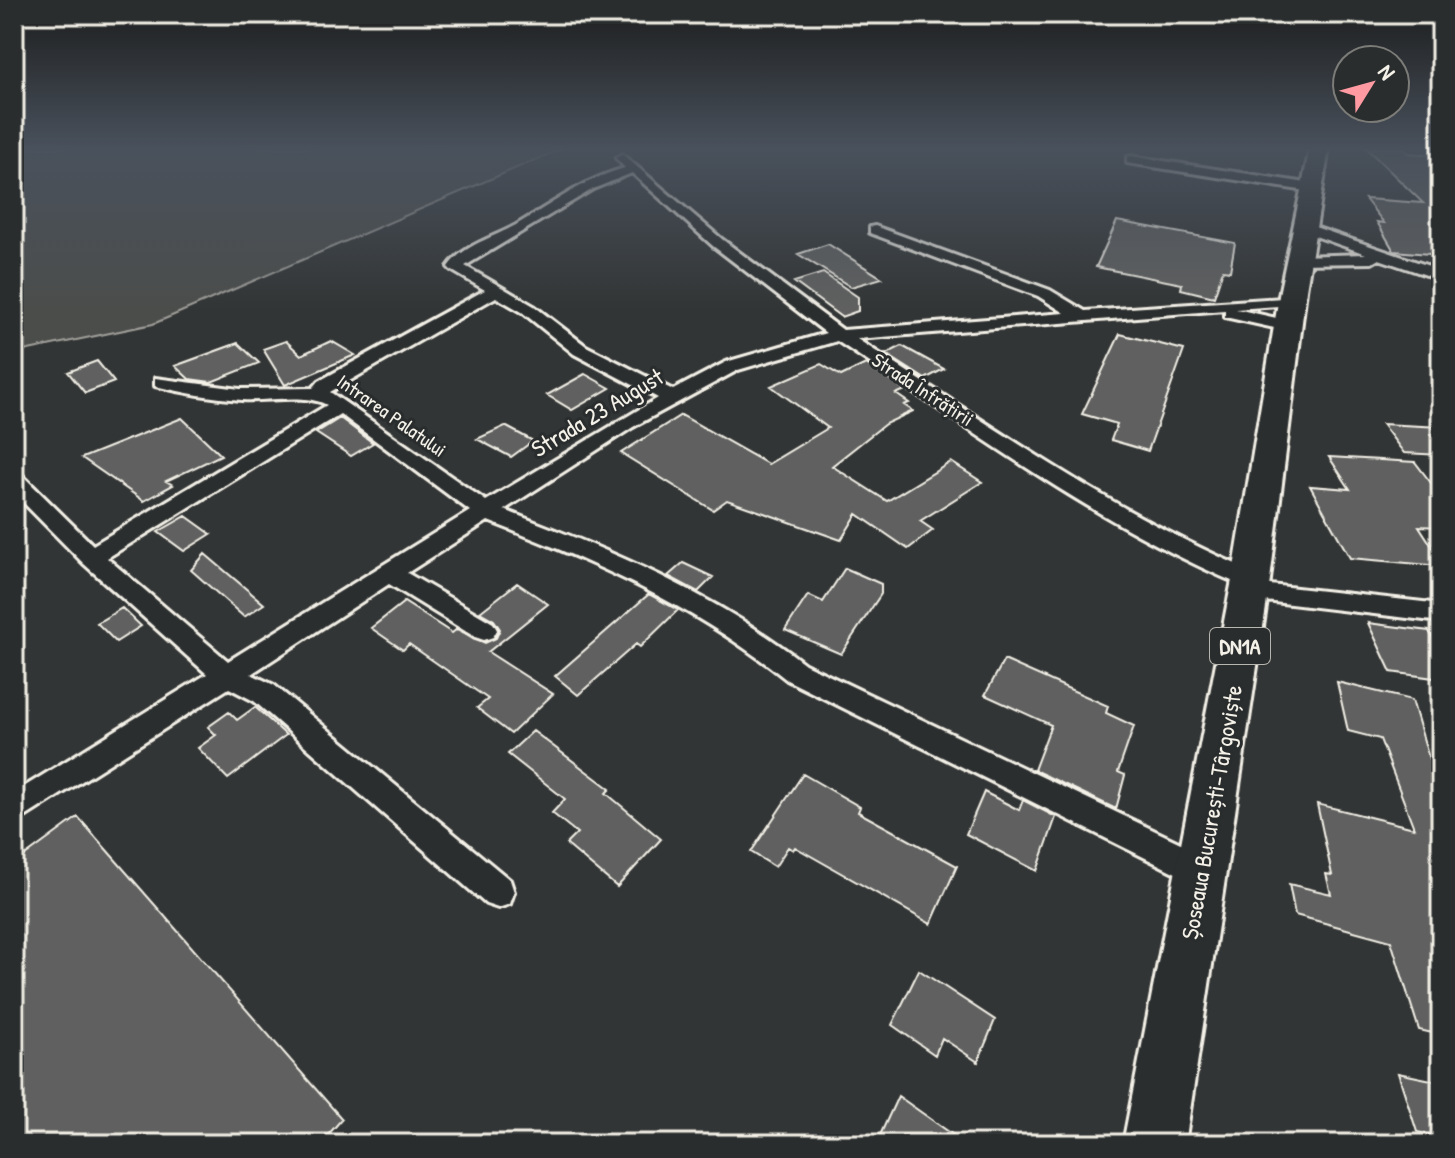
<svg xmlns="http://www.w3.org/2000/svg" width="1455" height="1158" font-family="'Patrick Hand',sans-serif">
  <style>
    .green { fill: #4b4d4c; stroke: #a09f9a; stroke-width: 2 }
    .building { fill: #5f605f; stroke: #f4f1e8; stroke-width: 2 }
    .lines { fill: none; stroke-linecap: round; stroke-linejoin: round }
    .street-casing { stroke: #f4f1e8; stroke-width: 6 }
    .primary-casing { stroke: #f4f1e8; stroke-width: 6 }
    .street { fill: #2a2d2e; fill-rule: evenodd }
    .primary { fill: #2a2d2e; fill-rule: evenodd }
    .labels { text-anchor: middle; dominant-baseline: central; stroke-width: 6; stroke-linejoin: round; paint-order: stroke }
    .far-street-label { font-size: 20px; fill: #f4f1e8; stroke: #2a2d2e }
    .shield { fill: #2a2d2e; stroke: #b7b6b0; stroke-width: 2 }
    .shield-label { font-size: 22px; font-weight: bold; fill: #f4f1e8 }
    .street-label { font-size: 24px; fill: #f4f1e8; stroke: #2a2d2e }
  </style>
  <rect width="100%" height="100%" fill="#323535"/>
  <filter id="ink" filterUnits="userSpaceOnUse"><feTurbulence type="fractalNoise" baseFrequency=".0125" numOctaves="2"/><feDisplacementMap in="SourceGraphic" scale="16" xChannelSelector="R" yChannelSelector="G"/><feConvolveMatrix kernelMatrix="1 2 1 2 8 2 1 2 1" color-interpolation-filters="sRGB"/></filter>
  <g filter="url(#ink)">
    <path class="green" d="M14 148H563L153 324 14 353Z"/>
    <path class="building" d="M1366 148H1403L1408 153 1441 155V255L1394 251 1377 222 1384 223 1365 199 1423 203Z
      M1117 221 1235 243 1230 271 1223 270 1214 297 1181 289 1182 284 1096 267Z
      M828 244 882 278 851 287 798 254Z
      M823 273 858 297V311L841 317 794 282Z
      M1120 334 1184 350 1148 451 1111 440 1117 424 1082 414Z
      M286 341 301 355 331 341 355 355 285 385 263 349Z
      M238 343 259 363 211 382 189 379 175 366Z
      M902 346 944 369 925 379 886 354Z
      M97 361 114 382 85 393 68 372Z
      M821 364 841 376 866 364 905 390 896 394 909 403 904 405 913 411 885 424 832 466 887 501 951 462 982 482 920 521 933 530 908 549 857 514 841 540 727 500 713 510 621 453 681 415 768 464 828 428 771 386Z
      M585 374 610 388 572 410 547 395Z
      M182 418 221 455 166 481 173 485 144 501 82 458Z
      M340 418 373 443 351 456 316 433Z
      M1382 424 1441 427V455L1404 453Z
      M505 426 533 441 511 457 477 439Z
      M1329 457 1415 462 1441 496V527L1419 526 1441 560V566L1350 558 1310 486 1350 489Z
      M186 516 211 534 184 551 158 532Z
      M205 554 264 604 244 617 191 570Z
      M683 563 713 577 698 592 668 576Z
      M845 568 881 584V594L841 654 785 630 808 595 823 602Z
      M517 583 548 604 488 652 553 694 511 734 477 708 488 699 409 644 403 650 371 628 404 602 452 633 457 629 485 643 496 638 500 629 494 620 480 612Z
      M649 594 678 610 640 647 636 644 578 695 555 676Z
      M122 608 141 626 116 642 97 623Z
      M1368 623 1429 631 1441 653V679L1391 672Z
      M1004 660 1108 706 1106 713 1134 726 1118 772 1125 775 1116 809 1034 770 1051 725 985 695Z
      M1337 682 1412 700 1431 765 1441 767V1035L1419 1030 1391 941 1295 915 1289 884 1331 894 1326 874 1332 875 1317 804 1414 828 1380 739 1348 731Z
      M255 707 286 735 228 779 198 748 216 735 208 727 229 712 237 720Z
      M533 731 610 789 606 793 661 839 617 887 566 844 577 833 552 813 565 799 508 754Z
      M803 774 860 807 858 812 957 866 931 924 795 847 793 850 788 847 775 867 751 852Z
      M984 792 1019 810 1023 800 1056 817 1037 871 966 834Z
      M78 817 342 1119 320 1144H14V864Z
      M919 970 995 1020 978 1062 942 1038 935 1055 892 1025Z
      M1398 1073 1441 1082V1137L1417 1132Z
      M898 1096 966 1144H876Z"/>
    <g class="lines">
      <g class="street-casing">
        <path id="street" d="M622 154 723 240 843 330 1065 313 1038 296 870 233V227L875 226 1050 290 1085 311 1298 297V303L1292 305 1236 309 1294 322 1296 326 1288 331 1225 317V310L857 339C987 422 1115 515 1259 574L1263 580 1261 584 1441 604V622L1240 598 1237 592 1241 585C1096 524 968 427 837 341L738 370 633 427 504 510C610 550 715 594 805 664L1212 858 1217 869 1212 880 1201 885 1190 880 787 680C697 607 595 562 488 521L407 573 493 623 497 630 493 637 484 640 475 637 389 584 251 674 274 685 510 880 514 892 510 904 498 908 486 904 254 701 229 688 14 824V793L207 674 83 563 14 493V473L22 475 93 545 327 405C305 393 268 402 242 400 213 398 184 393 155 386V378L240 389 313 388 319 381 485 290 451 270 448 267C463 245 493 238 516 225 552 204 584 179 625 168L616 158ZM632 173 713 246 826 333 726 362 673 390 586 346 534 306 465 266 593 189ZM496 297 522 312 574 354 658 398 486 501 330 392ZM340 414 470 511 228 661 107 558Z
          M1131 156 1313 184 1320 188 1313 192 1127 163V157Z
          M1306 224 1441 270V280L1379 259 1372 263 1293 264V258L1298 256 1366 254 1301 231V225Z"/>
      </g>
      <g class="primary-casing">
        <path id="primary" d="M1310 148H1329L1306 290 1270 580 1185 1144H1123L1232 580 1280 290Z"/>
      </g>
      <use href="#street" class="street"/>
      <use href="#primary" class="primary"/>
    </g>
  </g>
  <linearGradient id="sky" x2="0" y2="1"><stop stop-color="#1c1d1d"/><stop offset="0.48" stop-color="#49515c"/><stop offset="1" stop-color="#49515c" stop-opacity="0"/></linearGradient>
  <rect width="1455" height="310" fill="url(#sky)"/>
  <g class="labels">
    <g class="far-street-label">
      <text transform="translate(923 389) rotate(33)">Strada Înfrățirii</text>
      <text transform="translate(392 415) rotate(35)">Intrarea Palatului</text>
    </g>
    <rect class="shield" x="1210" y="628" width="60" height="36" rx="6"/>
    <g class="shield-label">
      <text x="1240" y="646">DN1A</text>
    </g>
    <g class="street-label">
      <text transform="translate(597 412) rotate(-31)">Strada 23 August</text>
      <text transform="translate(1211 812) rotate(-80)">Șoseaua București-Târgoviște</text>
    </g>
  </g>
  <rect width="1455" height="1158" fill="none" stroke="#2a2d2e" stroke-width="48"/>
  <rect x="24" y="24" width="1407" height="1110" fill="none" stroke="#f4f1e8" stroke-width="3" filter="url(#ink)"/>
  <g transform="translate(1371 84) rotate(53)"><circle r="38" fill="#2a2d2e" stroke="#7b7b78" stroke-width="2"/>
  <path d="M0-6L14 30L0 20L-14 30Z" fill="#ff9aa2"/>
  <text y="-12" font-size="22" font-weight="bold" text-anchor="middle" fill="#f4f1e8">N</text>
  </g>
</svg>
